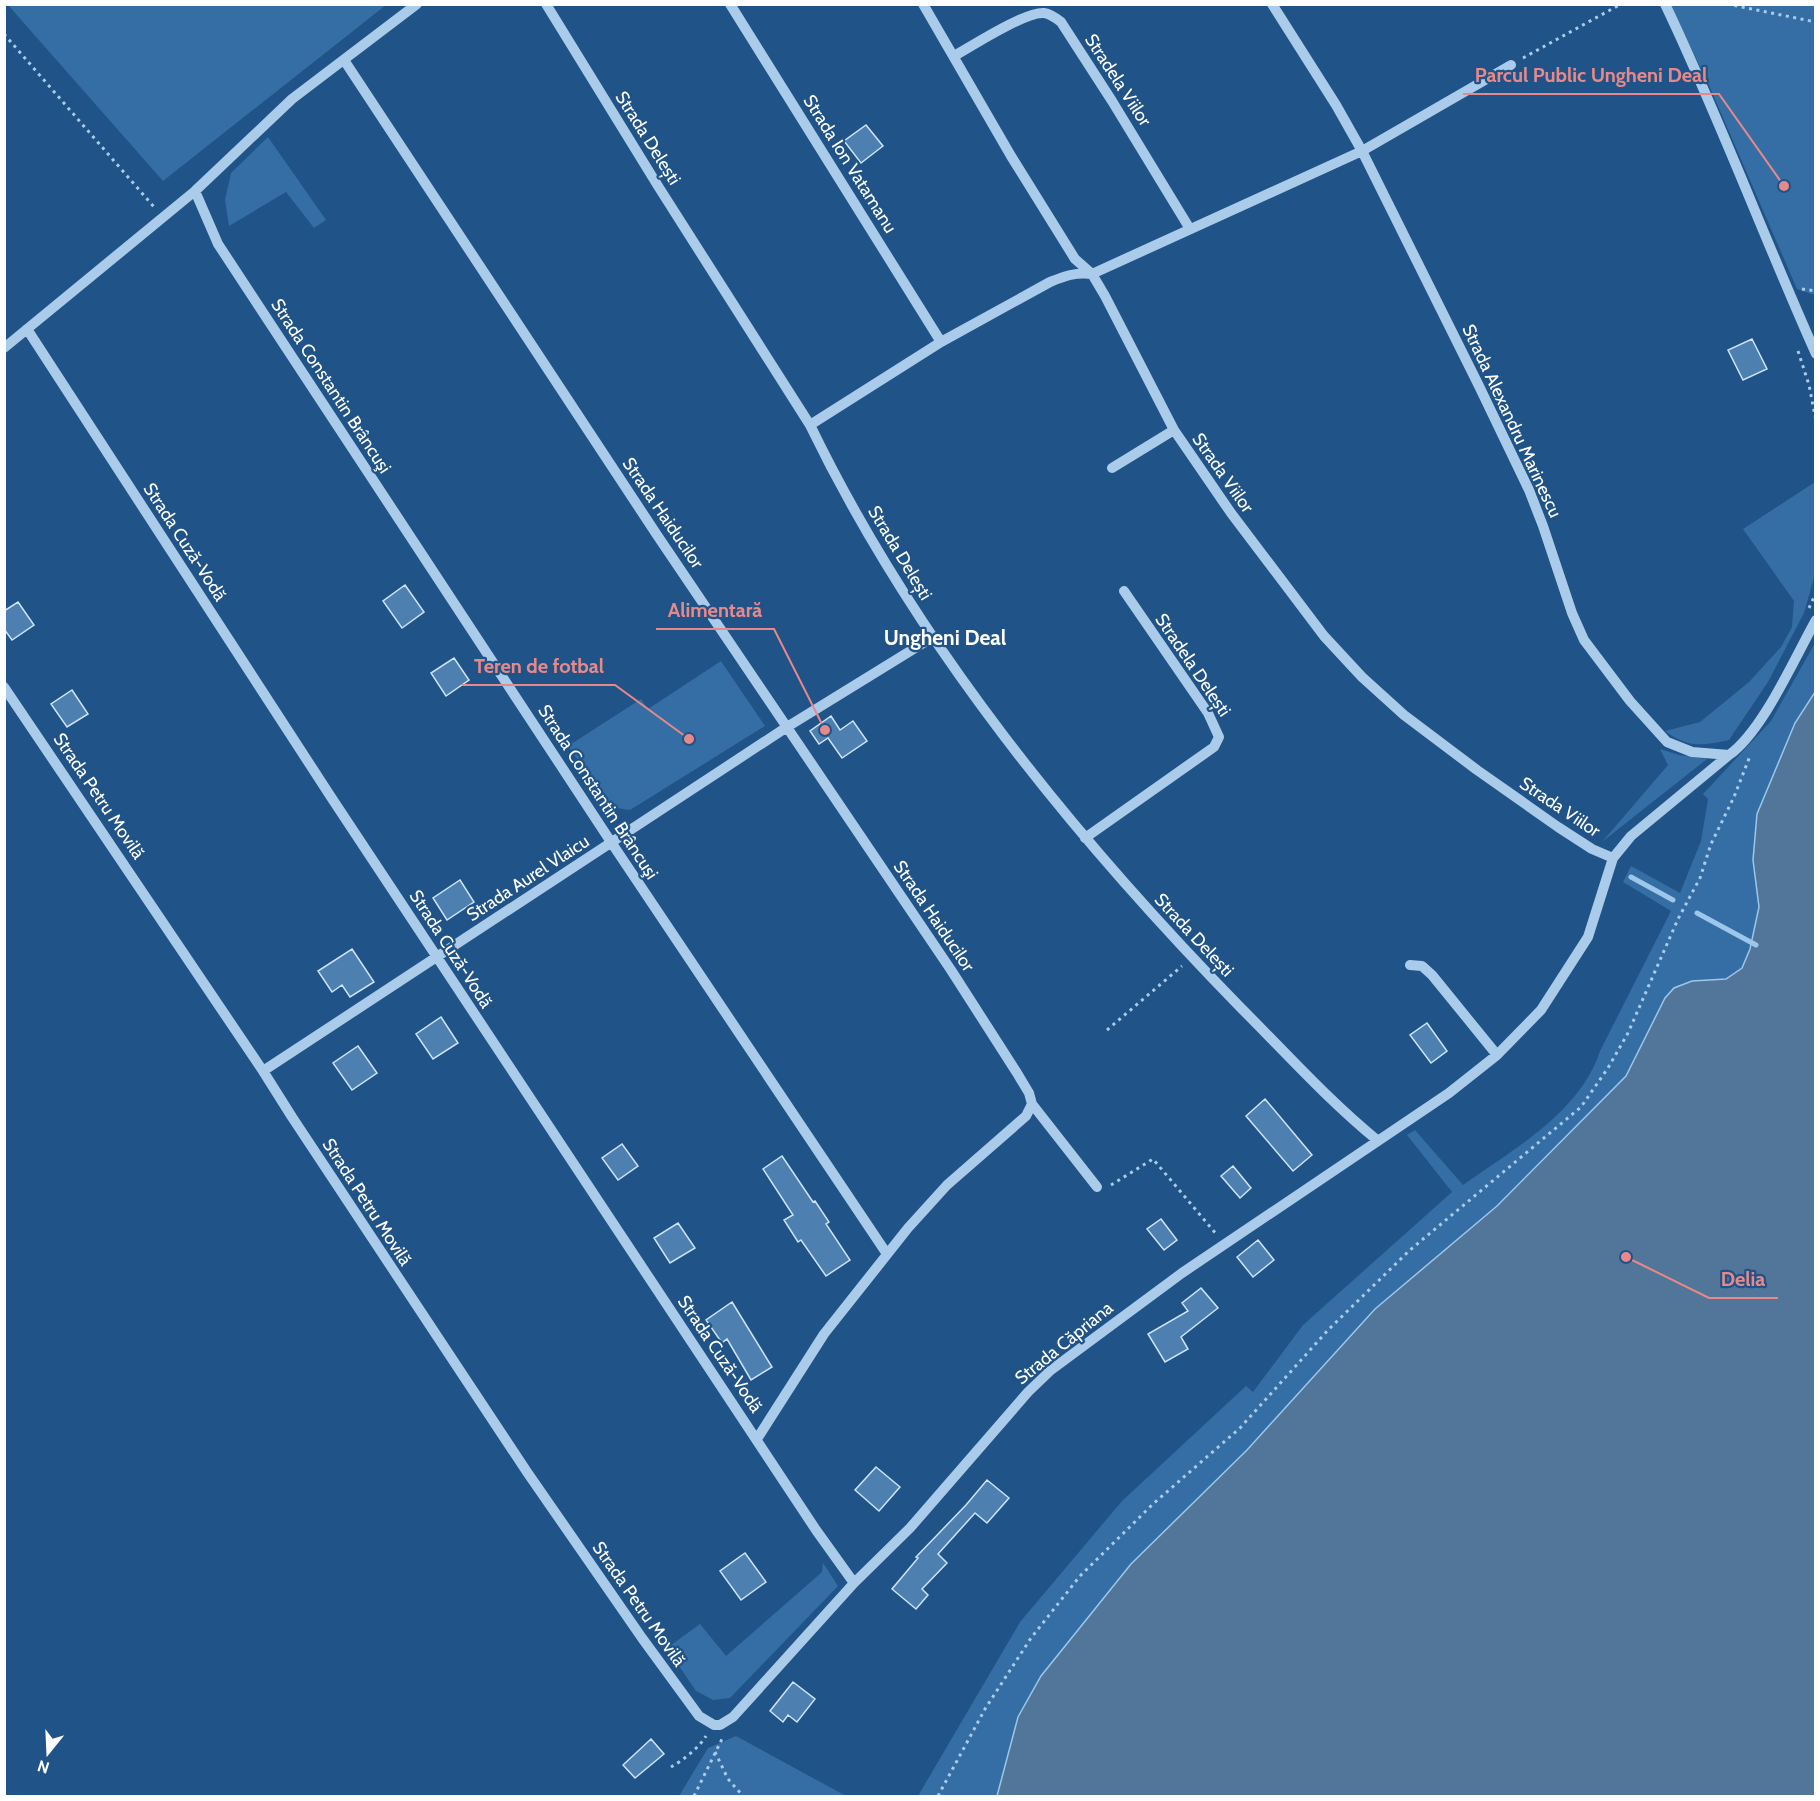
<svg xmlns="http://www.w3.org/2000/svg" width="1820" height="1801" font-family="Cabin,sans-serif">
  <style>
    .green { fill: #346ea4 }
    .water { fill: #51769a; stroke: #9dc6eb; stroke-width: 1.5 }
    .lines { fill: none; stroke-linecap: round; stroke-linejoin: round }
    .stream { stroke: #9dc6eb; stroke-width: 5 }
    .building { fill: #4d80b1; stroke: #cee3f7; stroke-width: 1.5 }
    .path { stroke: #aacbea; stroke-width: 3; stroke-dasharray: 3 4.5; stroke-linecap: butt }
    .minor { stroke: #aacbea; stroke-width: 10 }
    .labels { text-anchor: middle; dominant-baseline: central; stroke-width: 4.5; stroke-linejoin: round; paint-order: stroke }
    .street-label { font-size: 18px; fill: #fff; stroke: #205387 }
    .quarter-label { font-size: 21px; font-weight: bold; fill: #fff; stroke: #205387 }
    .leader { fill: none; stroke: #e88989; stroke-width: 2 }
    .callout-dot { fill: #e88989; stroke: #205387; stroke-width: 2 }
    .callout-label { font-size: 20px; text-anchor: middle; font-weight: bold; fill: #e88989; stroke: #205387; stroke-width: 4.5; stroke-linejoin: round; paint-order: stroke }
  </style>
  <rect width="100%" height="100%" fill="#205387"/>
  <path class="green" d="M8 5H386L163 181Z
    M1670 5H1815V295L1797 289 1708 83Z
    M268 137 326 220 314 228 286 192 229 226 225 200 231 173Z
    M1815 482V574L1804 613 1768 682 1729 740C1702 746 1688 748 1665 731L1700 722 1749 682 1781 647 1792 627 1794 601 1743 529Z
    M1815 643V692L1795 723 1753 860 1759 907 1750 949 1742 968 1727 979 1032 1796H918L1020 1622 1122 1501 1246 1386 1253 1392 1303 1325 1452 1192 1407 1135 1415 1130 1463 1185C1513 1149 1580 1113 1600 1051L1671 911 1623 882 1631 866 1680 893 1701 841 1708 799 1703 794 1771 721Z
    M721 661 765 726 630 810 610 807 568 746 641 699 648 709Z
    M1660 749 1679 755 1707 759 1602 842 1668 765Z
    M823 1563 838 1586 730 1698 713 1700 696 1691 667 1648 700 1624 726 1656 822 1572Z
    M736 1736 846 1796H679L708 1748Z"/>
  <path class="water" d="M1815 692V1796H997L1018 1717 1041 1676 1131 1564 1247 1450 1375 1309 1497 1206 1626 1076 1665 998 1674 988 1692 981 1726 979 1742 968 1750 949 1759 907 1753 860 1757 814 1795 723Z"/>
  <g class="lines">
    <path class="stream" d="M1815 4 1816 5
      M1631 877 1673 900
      M1697 913 1756 945"/>
  </g>
  <path class="building" d="M866 125 883 146 861 163 844 141Z
    M1752 339 1767 369 1743 380 1728 350Z
    M405 585 424 612 402 628 383 601Z
    M18 602 34 625 12 640 4 629V611Z
    M454 658 469 680 446 696 431 673Z
    M72 690 88 714 67 727 51 704Z
    M831 716 840 730 853 721 867 741 842 758 828 738 819 744 810 731Z
    M460 880 474 902 447 920 433 898Z
    M352 949 374 982 350 997 342 985 332 992 318 971Z
    M441 1017 458 1043 433 1059 416 1034Z
    M1427 1023 1447 1051 1431 1063 1410 1035Z
    M358 1046 377 1073 352 1090 333 1063Z
    M1265 1099 1312 1155 1293 1171 1246 1116Z
    M622 1144 638 1166 618 1180 602 1158Z
    M782 1156 813 1202 815 1201 829 1222 826 1224 850 1260 826 1276 801 1240 798 1242 784 1220 793 1215 763 1169Z
    M1233 1166 1251 1188 1240 1198 1221 1176Z
    M1161 1219 1177 1240 1164 1250 1147 1229Z
    M678 1223 695 1248 670 1263 654 1238Z
    M1258 1240 1274 1260 1253 1277 1237 1257Z
    M1201 1288 1218 1308 1181 1337 1188 1349 1165 1362 1148 1334 1188 1311 1182 1303Z
    M732 1302 772 1367 751 1380 727 1339 722 1343 706 1320Z
    M876 1467 900 1487 879 1511 855 1490Z
    M987 1480 1009 1498 987 1523 975 1513 938 1554 947 1563 922 1589 928 1595 916 1609 892 1589 918 1558 916 1557 966 1505Z
    M745 1553 766 1582 741 1600 720 1571Z
    M793 1682 815 1699 797 1722 788 1715 783 1722 770 1711Z
    M651 1739 664 1754 635 1778 623 1765Z"/>
  <g class="lines">
    <path class="path" d="M1727 4 1816 22
      M4 34 154 207
      M1523 58 1621 4
      M1802 289 1816 291
      M1798 351 1809 385 1816 421
      M1809 608 1816 593
      M1107 1030 1182 966
      M1111 1185 1153 1159 1217 1235
      M715 1752 728 1779 743 1796
      M671 1767C683 1760 698 1749 706 1736
      M694 1796 723 1737
      M938 1796 985 1709 1031 1638 1080 1576 1153 1504 1240 1428 1329 1329 1410 1250 1581 1107 1608 1068 1628 1033 1678 919 1700 878 1711 844 1734 797 1750 756"/>
    <path class="minor" d="M546 4 658 186 810 425C915 642 1074 837 1241 1008 1286 1053 1328 1100 1377 1140
      M730 4 941 342
      M923 4 1011 156 1075 259 1092 274 1105 296 1174 430 1231 513 1324 636 1362 677 1404 715 1477 770 1558 827 1592 849 1613 858
      M1272 4 1336 105 1362 151 1479 386 1529 490 1543 526 1572 613 1584 640 1630 701 1667 742 1692 752 1729 755C1763 731 1795 657 1816 620
      M1665 4C1720 119 1764 238 1816 354
      M954 56C972 46 1026 11 1044 13 1051 14 1056 18 1061 22L1112 101 1190 229
      M344 60 657 535 951 970 1017 1073 1029 1093 1032 1104 1097 1187
      M195 191 218 244 611 842 887 1254
      M27 329 331 797 816 1530 854 1583
      M4 348 195 191 292 99 417 4
      M810 425 941 342 1050 282C1065 276 1075 272 1092 274L1362 151 1511 65
      M1112 468 1174 430
      M4 687 263 1071 292 1117 527 1472 642 1638 699 1716 714 1725H720L733 1717 854 1583 910 1528 1028 1392 1051 1370 1182 1273 1449 1093 1497 1055 1541 1010 1588 937 1613 858 1631 836 1729 755
      M1085 838 1214 747 1219 737 1208 713 1124 591
      M1410 965 1422 966 1432 975 1497 1055
      M263 1071 787 727 933 637
      M757 1439 824 1334 908 1228 947 1185 1026 1116 1032 1104"/>
  </g>
  <g class="labels">
    <g class="street-label">
      <text transform="translate(1118 80) rotate(57)">Stradela Viilor</text>
      <text transform="translate(648 138) rotate(58)">Strada Delești</text>
      <text transform="translate(850 164) rotate(58)">Strada Ion Vatamanu</text>
      <text transform="translate(331 386) rotate(57)">Strada Constantin Brâncuşi</text>
      <text transform="translate(1512 421) rotate(65)">Strada Alexandru Marinescu</text>
      <text transform="translate(1223 473) rotate(55)">Strada Viilor</text>
      <text transform="translate(663 513) rotate(56)">Strada Haiducilor</text>
      <text transform="translate(185 542) rotate(57)">Strada Cuză-Vodă</text>
      <text transform="translate(900 553) rotate(59)">Strada Delești</text>
      <text transform="translate(1193 665) rotate(56)">Stradela Delești</text>
      <text transform="translate(598 792) rotate(57)">Strada Constantin Brâncuşi</text>
      <text transform="translate(99 796) rotate(56)">Strada Petru Movilă</text>
      <text transform="translate(1560 807) rotate(34)">Strada Viilor</text>
      <text transform="translate(528 878) rotate(-33)">Strada Aurel Vlaicu</text>
      <text transform="translate(934 916) rotate(56)">Strada Haiducilor</text>
      <text transform="translate(1194 935) rotate(47)">Strada Delești</text>
      <text transform="translate(451 949) rotate(57)">Strada Cuză-Vodă</text>
      <text transform="translate(367 1202) rotate(57)">Strada Petru Movilă</text>
      <text transform="translate(1064 1343) rotate(-39)">Strada Căpriana</text>
      <text transform="translate(720 1354) rotate(56)">Strada Cuză-Vodă</text>
      <text transform="translate(639 1604) rotate(55)">Strada Petru Movilă</text>
    </g>
    <g class="quarter-label">
      <text x="945" y="637">Ungheni Deal</text>
    </g>
  </g>
  <path class="leader" d="M1784 186L1719 94H1463M825 730L774 629H656M689 739L615 685H462M1626 1257L1709 1298H1778"/>
  <g class="callout-dot">
    <circle cx="1784" cy="186" r="6"/>
    <circle cx="825" cy="730" r="6"/>
    <circle cx="689" cy="739" r="6"/>
    <circle cx="1626" cy="1257" r="6"/>
  </g>
  <g class="callout-label">
    <text x="1591" y="82">Parcul Public Ungheni Deal</text>
    <text x="715" y="617">Alimentară</text>
    <text x="539" y="673">Teren de fotbal</text>
    <text x="1743" y="1286">Delia</text>
  </g>
  <rect width="1820" height="1801" fill="none" stroke="#ffffff" stroke-width="12"/>
  <g transform="translate(48 1753) rotate(198)" stroke="#205387" stroke-width="4.5" paint-order="stroke">
  <path d="M0-4.5L10 22L0 15L-10 22Z" fill="#ffffff"/>
  <text y="-9" font-size="16" font-weight="bold" text-anchor="middle" fill="#ffffff">N</text>
  </g>
</svg>
